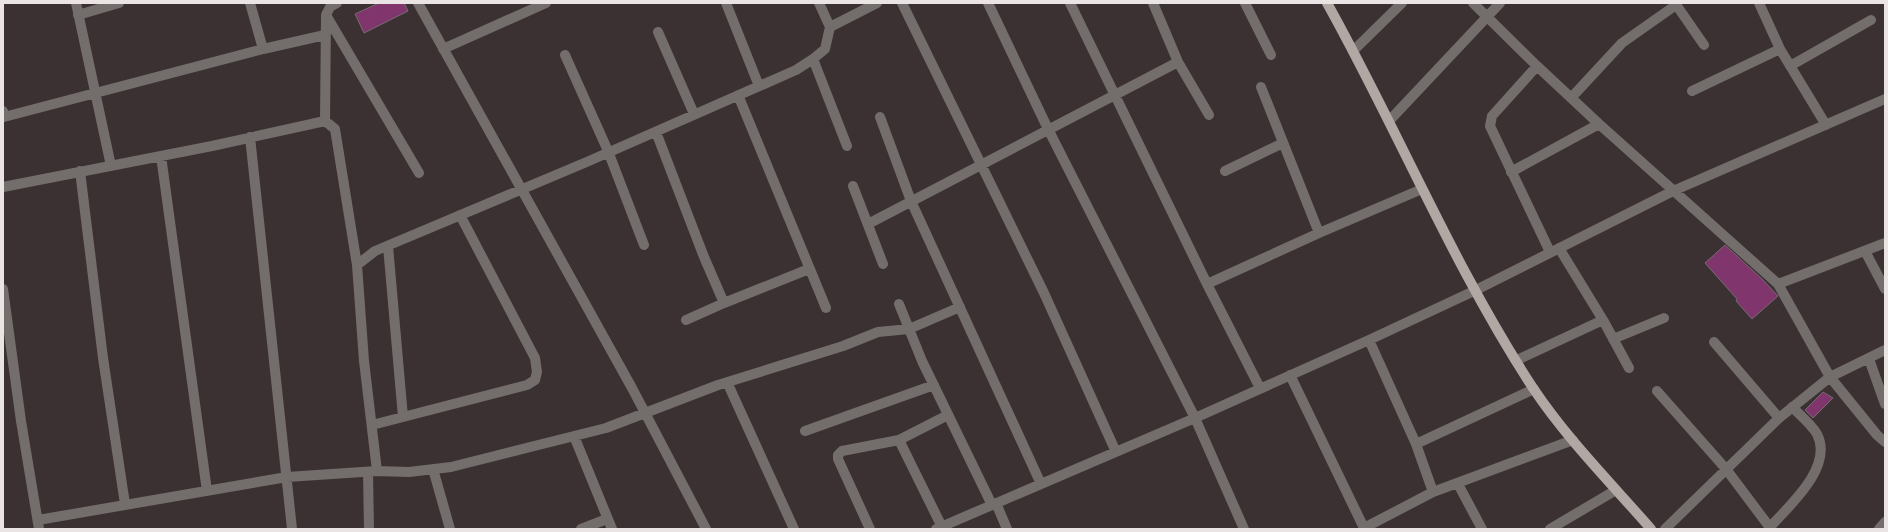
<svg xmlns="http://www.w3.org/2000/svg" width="1888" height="532" font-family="'Crimson Pro',serif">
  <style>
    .building { fill: #80366d; stroke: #756c72 }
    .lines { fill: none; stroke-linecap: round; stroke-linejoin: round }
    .minor { stroke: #736e6c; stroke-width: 10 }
    .major { stroke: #b1a7a3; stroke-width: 10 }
  </style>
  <rect width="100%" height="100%" fill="#3c3132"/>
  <path class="building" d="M379 3H404L408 11 364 33 355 14Z
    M1725 245 1762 279 1778 296 1752 319 1736 301 1737 299 1705 263Z
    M1823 392 1833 398 1813 418 1805 410Z"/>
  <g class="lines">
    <path class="minor" d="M76 3 111 166
      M250 3 263 49
      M337 3 330 7 326 15 325 121 335 129 357 265 364 361 377 471
      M418 3 632 388 706 529
      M726 3 759 86
      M902 3 1044 293 1116 452
      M988 3 1048 129 1195 418 1244 529
      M1070 3 1207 284 1260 388
      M1153 3 1178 62 1209 115
      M1245 3 1271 55
      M1473 3 1537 66 1599 124 1778 284 1830 377 1885 350
      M1675 3 1704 45
      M1759 3 1780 49 1826 125
      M78 15 119 3
      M326 15 419 173
      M830 27 877 3
      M658 32 694 114
      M443 49 546 3
      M1354 50 1402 3
      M565 55 608 151 644 245
      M813 59 847 146
      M1537 66 1492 116 1490 126 1550 252
      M1790 66 1871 20
      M1261 87 1319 233
      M1692 91 1780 49
      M738 95 826 308
      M1571 98 1622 43 1676 5
      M3 111 4 117 263 49 325 35
      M880 117 911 201 1041 484
      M1389 121 1500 3
      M656 132 704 257 724 303 809 269
      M250 137 292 529
      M161 156 207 491
      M80 171 103 358 125 504
      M1225 171 1283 143
      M1511 172 1599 124
      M853 186 883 264
      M3 187 212 146 325 121
      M868 224 1178 62
      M388 246 403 417
      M1559 248 1603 320 1629 368
      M1865 251 1885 289
      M357 265 375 251 589 161 796 70 813 59 825 49 830 27 819 3
      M1207 284 1319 233 1422 189
      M1778 284 1885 243
      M3 289 21 421 39 529
      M899 304 922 361 992 505
      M686 320 724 303
      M1613 339 1664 318
      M1369 340 1416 444 1433 492
      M1714 342 1779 418
      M1869 359 1885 404
      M1517 360 1603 320
      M1290 375 1364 528 1433 492 1573 440
      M727 382 794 529
      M1657 391 1726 469 1771 529
      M372 425 527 385 535 380 537 372 535 358 460 215
      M805 431 934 385
      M574 436 612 529
      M899 440 943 529
      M1416 444 1534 389
      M433 469 450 529
      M368 472 369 529
      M1458 484 1482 529
      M996 503 1007 529
      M38 520 287 477 377 471 409 472 451 467 606 428 718 385 843 346 878 332 909 329 960 307
      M1770 527C1789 506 1834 467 1817 434 1811 424 1801 416 1792 407
      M581 529 607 519
      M870 529 838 459V455L842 451 899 440 948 415
      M936 529 1195 418 1369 340 1474 291 1673 191 1885 99
      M1550 529 1616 490
      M1665 529 1779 418 1830 377 1877 435 1885 442
      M1879 529 1885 522"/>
    <path class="major" d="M1327 3C1398 130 1453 266 1533 388 1567 439 1611 483 1651 529"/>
  </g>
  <rect width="1888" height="532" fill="none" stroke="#ebe4e5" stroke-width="8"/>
</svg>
